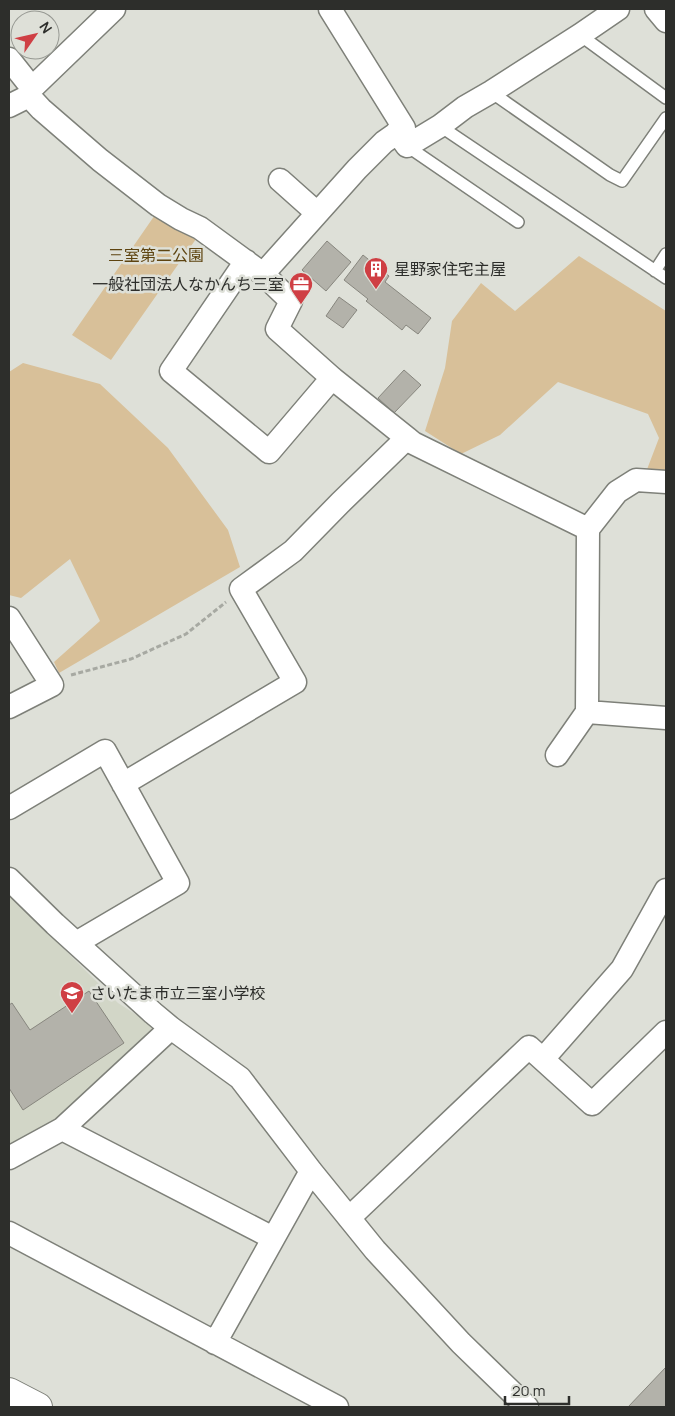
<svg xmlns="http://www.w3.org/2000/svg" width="675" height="1416" font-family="Manrope,'Noto Sans JP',sans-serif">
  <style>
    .built { fill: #d2d6c7 }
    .green { fill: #d8c099 }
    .building { fill: #b3b2aa; stroke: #87867e }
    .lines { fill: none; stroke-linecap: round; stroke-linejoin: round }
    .lane-casing { stroke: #7e8079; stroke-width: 14 }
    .street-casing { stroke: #7e8079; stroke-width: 25 }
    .secondary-casing { stroke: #7e8079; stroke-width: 30 }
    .path { stroke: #a7a9a2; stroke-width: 3; stroke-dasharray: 5 2.5; stroke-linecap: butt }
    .lane { stroke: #fff; stroke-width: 11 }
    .street { stroke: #fff; stroke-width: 22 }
    .secondary { stroke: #fff; stroke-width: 28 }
    .labels { text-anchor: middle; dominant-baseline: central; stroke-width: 5; stroke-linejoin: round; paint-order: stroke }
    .park-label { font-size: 16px; fill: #5e4410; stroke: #dee0d8 }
    .poi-label { font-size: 16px; fill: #2d2e2b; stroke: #dee0d8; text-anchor: start }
  </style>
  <rect width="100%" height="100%" fill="#dee0d8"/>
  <path class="built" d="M9 894 118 1003 152 1025 151 1036 77 1106 9 1149Z"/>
  <path class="green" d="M157 212 196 239 111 360 72 335Z
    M579 256 666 311V478L646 472 659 438 648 414 558 382 500 435 461 454 425 431 445 368 452 321 481 283 515 311Z
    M23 363 100 384 168 448 228 530 240 567 59 673 54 662 100 621 70 559 21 598 9 595V372Z"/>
  <path class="building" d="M327 241 351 262 326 291 302 270Z
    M363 255 389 276 385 282 431 318 418 334 406 325 402 330 366 301 368 299 344 280Z
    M339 297 357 310 343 328 326 316Z
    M404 370 421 385 394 413 378 398Z
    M89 991 124 1043 23 1110 9 1088V1005L12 1003 30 1030Z
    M666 1367V1407H628Z"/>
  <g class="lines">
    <g class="lane-casing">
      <path id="lane" d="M580 35 666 98
        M491 92 610 175 622 181 666 118
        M440 126 666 278
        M407 146 518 222
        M655 271 666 254"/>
    </g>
    <g class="street-casing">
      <path id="street" d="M114 9 32 88 29 96 41 109 100 160 158 205 181 219 200 228 263 274 357 169 384 142 404 128 330 9
        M656 9 666 21
        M9 59 32 88
        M9 106 29 96
        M397 132 407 146 440 126 465 107 491 92 580 35 618 9
        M280 180 317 213
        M246 261 171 371 269 452 332 378
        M263 274 291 301 277 329 332 378 407 438 413 443 588 529
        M9 618 52 685 9 707
        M587 712 666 718
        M557 755 587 712 588 529 617 492 636 480 666 482
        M123 784 295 682 241 589 293 551 340 503 407 438
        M9 808 105 751 178 883 76 943
        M9 879 55 924 153 1013 171 1028 240 1078 311 1171 375 1250 461 1343 527 1407
        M543 1059 622 969 666 890
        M62 1129 273 1238
        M9 1158 62 1129 171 1028
        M349 1218 529 1047 592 1104 666 1032
        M9 1233 337 1407
        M215 1343 311 1171"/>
    </g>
    <g class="secondary-casing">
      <path id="secondary" d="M9 1392 38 1407"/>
    </g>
    <path class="path" d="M71 675 131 659 186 634 226 602"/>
    <use href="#lane" class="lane"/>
    <use href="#street" class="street"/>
    <use href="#secondary" class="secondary"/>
  </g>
  <defs>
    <g id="building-pin" transform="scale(1.25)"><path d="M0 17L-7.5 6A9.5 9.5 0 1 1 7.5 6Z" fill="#cf3f44" stroke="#dee0d8"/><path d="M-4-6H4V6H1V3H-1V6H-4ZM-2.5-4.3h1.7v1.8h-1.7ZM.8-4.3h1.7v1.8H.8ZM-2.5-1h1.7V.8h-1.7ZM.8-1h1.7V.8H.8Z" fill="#fff"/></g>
    <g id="office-pin" transform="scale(1.25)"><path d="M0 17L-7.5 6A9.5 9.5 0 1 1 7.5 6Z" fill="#cf3f44" stroke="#dee0d8"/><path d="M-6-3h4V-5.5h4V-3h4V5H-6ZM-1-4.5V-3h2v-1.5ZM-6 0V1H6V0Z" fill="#fff"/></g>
    <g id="school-pin" transform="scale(1.25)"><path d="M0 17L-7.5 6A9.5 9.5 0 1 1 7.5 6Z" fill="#cf3f44" stroke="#dee0d8"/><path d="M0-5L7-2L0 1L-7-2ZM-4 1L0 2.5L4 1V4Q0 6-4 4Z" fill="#fff"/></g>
  </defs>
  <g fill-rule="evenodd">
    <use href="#building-pin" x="376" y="269"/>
    <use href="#office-pin" x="301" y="284"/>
    <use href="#school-pin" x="72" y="993"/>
  </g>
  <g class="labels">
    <g class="park-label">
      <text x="156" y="255">三室第二公園</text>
    </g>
    <g class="poi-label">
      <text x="394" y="269">星野家住宅主屋</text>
      <text x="284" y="284" text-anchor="end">一般社団法人なかんち三室</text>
      <text x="90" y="993">さいたま市立三室小学校</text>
    </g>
  </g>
  <rect width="675" height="1416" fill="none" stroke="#2d2e2b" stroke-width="20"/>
  <g transform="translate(35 35) rotate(56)"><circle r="24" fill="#dee0d8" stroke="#979993"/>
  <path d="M0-4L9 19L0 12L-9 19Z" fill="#cf3f44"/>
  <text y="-8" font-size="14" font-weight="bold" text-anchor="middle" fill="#2d2e2b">N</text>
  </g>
  <path d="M505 1396v8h64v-8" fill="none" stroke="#2d2e2b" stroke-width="2.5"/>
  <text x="512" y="1396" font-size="15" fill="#2d2e2b" stroke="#dee0d8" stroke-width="4" paint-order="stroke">20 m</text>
</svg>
